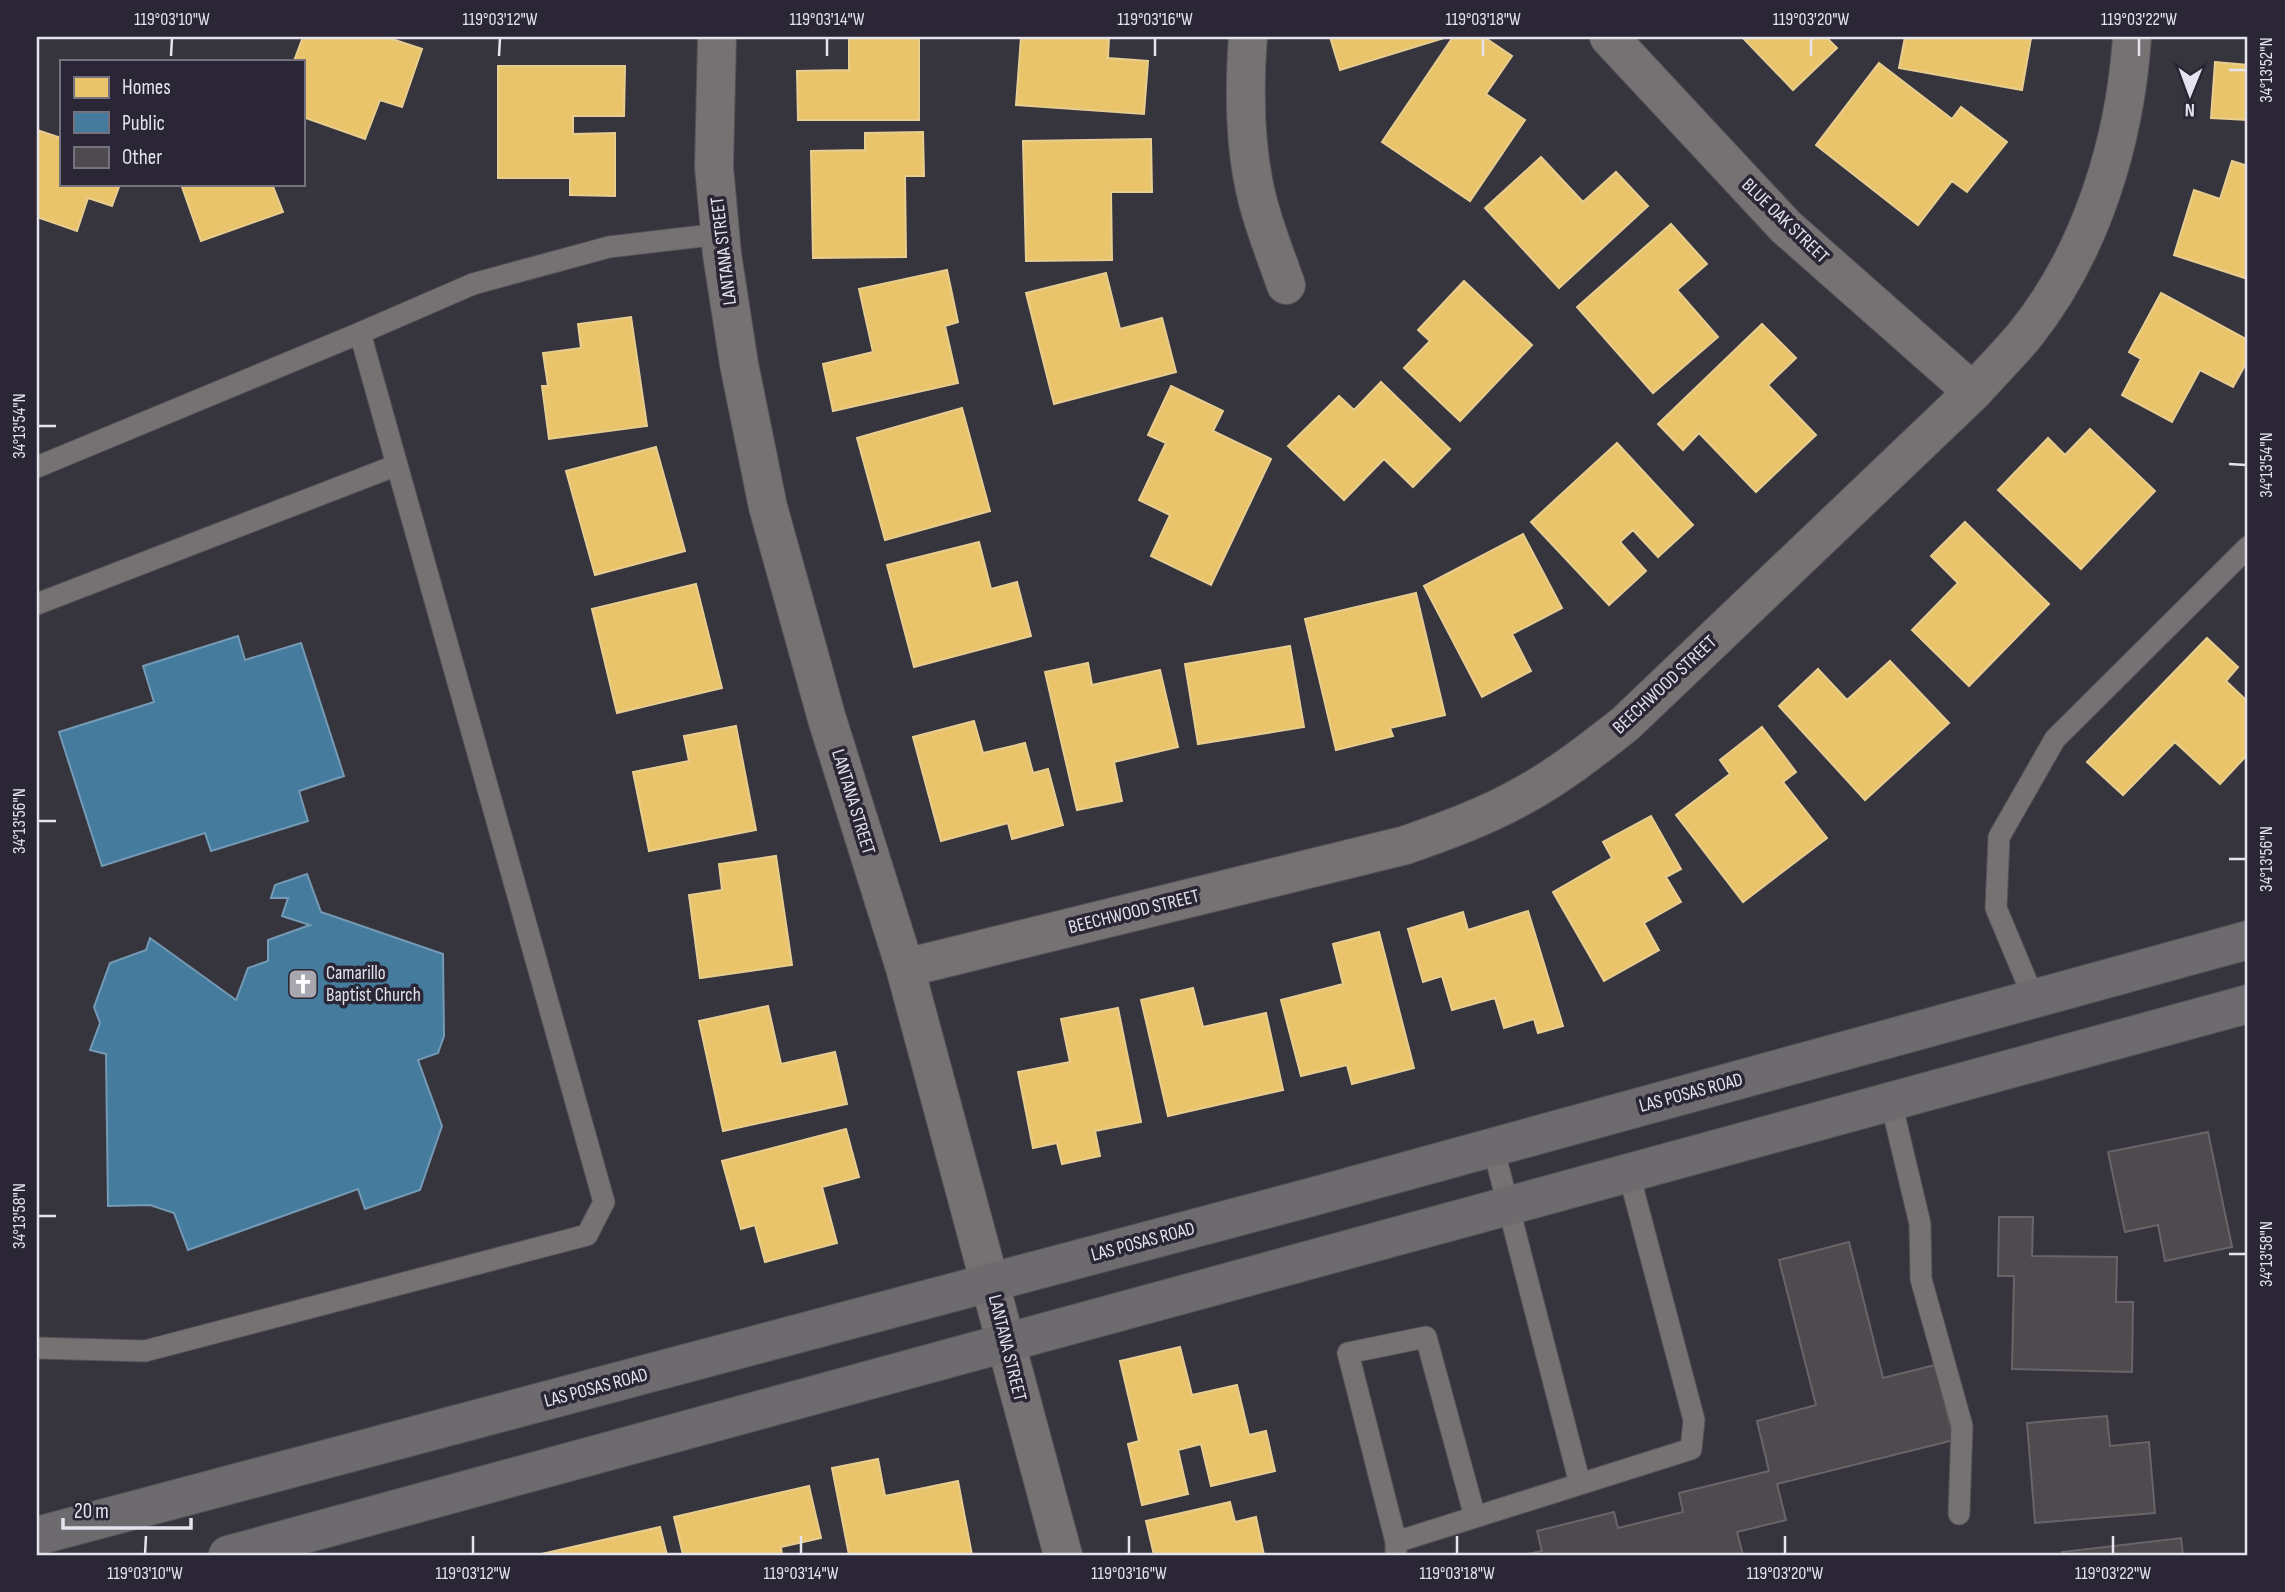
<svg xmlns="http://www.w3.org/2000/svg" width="2285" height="1592" font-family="'Sofia Sans Condensed',sans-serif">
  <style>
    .homes { fill: #e9c46a; stroke: #e8cd91; stroke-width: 2 }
    .public { fill: #457b9d; stroke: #759ab5; stroke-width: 2 }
    .building { fill: #4e4a4e; stroke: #6a646a; stroke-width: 2 }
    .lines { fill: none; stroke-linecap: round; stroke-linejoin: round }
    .lane-casing { stroke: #535157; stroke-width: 23 }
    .street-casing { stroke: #535157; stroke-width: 40 }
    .secondary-casing { stroke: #535157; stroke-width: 40 }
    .lane { stroke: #767273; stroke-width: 21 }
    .street { stroke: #767273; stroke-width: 38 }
    .secondary { stroke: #6e6b6f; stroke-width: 38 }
    .ticks { fill: none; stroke: #e5e3ed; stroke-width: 2.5 }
    .labels { text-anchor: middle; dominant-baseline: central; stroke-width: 7; stroke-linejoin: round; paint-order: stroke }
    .street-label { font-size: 19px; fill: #e5e3ed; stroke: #2a2635 }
    .poi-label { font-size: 19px; fill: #e5e3ed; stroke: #2a2635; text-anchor: start }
    .neatline { fill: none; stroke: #e5e3ed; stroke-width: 2.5 }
    .ticks-label { font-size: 18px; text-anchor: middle; fill: #e5e3ed }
  </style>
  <rect width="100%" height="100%" fill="#36343c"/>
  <path class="homes" d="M303 37H386L422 49 402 107 380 100 365 139 303 117V61H294Z
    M849 37H919V120H798L797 71 849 70Z
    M1021 37H1109L1108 58 1148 61 1144 114 1016 105Z
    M1330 37H1444V38L1340 70Z
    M1453 37H1484L1512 56 1486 94 1525 120 1470 201 1382 142Z
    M1742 37H1826L1837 48 1793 90Z
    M1905 37 2031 38 2022 90 1899 68Z
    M2215 62 2248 65V120L2211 118Z
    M1879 63 1952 119 1961 107 2007 142 1967 192 1952 181 1918 225 1816 145Z
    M498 66H625L624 116H573V134L615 133V196L570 195V178H498Z
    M37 130 61 138V184H120L112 206 88 198 77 231 37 217Z
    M923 132 924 176H905L906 257 813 258 811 151 865 150V133Z
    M1151 139 1152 192H1111L1112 260 1026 261 1023 141Z
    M1541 157 1583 202 1616 172 1648 206 1559 288 1485 208Z
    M2232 161 2248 166V279L2174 255 2194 190 2220 199Z
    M181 184H272L283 212 201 241Z
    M1671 224 1707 264 1677 290 1718 337 1653 393 1577 307Z
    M947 270 958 322 945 326 958 383 833 411 823 364 873 352 859 289Z
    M1106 273 1120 329 1162 318 1176 372 1054 404 1026 293Z
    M1464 281 1532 345 1460 421 1404 368 1430 341 1418 330Z
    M2161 293 2248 340V360L2233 387 2200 370 2172 422 2122 395 2141 359 2129 352Z
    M631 317 647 426 549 439 542 386H548L543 353 581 348 578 324Z
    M1762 324 1796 358 1768 385 1816 435 1756 492 1699 433 1683 450 1658 424Z
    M1381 382 1450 449 1413 487 1384 459 1344 500 1288 446 1339 396 1354 410Z
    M1171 386 1223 411 1213 431 1271 459 1211 585 1151 556 1170 515 1139 500 1166 443 1148 435Z
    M962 408 990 511 885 540 857 438Z
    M2090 429 2155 491 2081 569 1998 490 2048 438 2065 455Z
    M1617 443 1693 525 1658 557 1633 530 1620 542 1646 571 1609 605 1531 522Z
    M656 447 685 551 595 575 566 471Z
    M1965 522 2049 604 1969 686 1912 630 1958 583 1931 556Z
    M1523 534 1562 608 1512 634 1531 671 1482 697 1424 586Z
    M979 542 991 589 1017 582 1031 636 914 667 887 565Z
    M696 584 722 688 617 713 592 609Z
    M1416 593 1445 715 1390 728 1393 736 1336 750 1305 619Z
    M2207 638 2238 667 2226 681 2248 702V754L2220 784 2175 742 2123 795 2087 762Z
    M1290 646 1304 727 1198 744 1185 664Z
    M1890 661 1949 723 1865 800 1779 706 1818 669 1847 700Z
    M1088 663 1092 685 1160 670 1178 747 1114 762 1122 801 1077 810 1045 672Z
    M974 721 983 753 1025 743 1033 773 1048 769 1063 825 1012 839 1008 823 941 841 913 737Z
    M736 726 756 830 649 851 633 772 689 761 684 736Z
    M1762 727 1796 772 1783 782 1827 838 1743 902 1676 815 1730 774 1720 760Z
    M1651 816 1681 869 1666 877 1681 902 1644 923 1659 950 1604 981 1553 892 1612 858 1603 842Z
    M776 856 792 965 700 978 689 895 722 890 719 864Z
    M1528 911 1563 1026 1538 1033 1534 1019 1504 1028 1495 998 1452 1010 1442 976 1423 982 1408 929 1463 912 1468 930Z
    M1379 932 1414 1068 1352 1084 1347 1065 1301 1076 1281 1000 1343 984 1333 944Z
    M1193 988 1203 1027 1266 1013 1283 1090 1168 1116 1141 1000Z
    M768 1006 781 1064 835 1052 847 1104 723 1131 699 1021Z
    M1118 1008 1141 1122 1095 1131 1100 1156 1062 1164 1057 1143 1033 1148 1018 1072 1070 1062 1061 1019Z
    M846 1129 859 1177 822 1187 837 1243 765 1262 755 1225 741 1229 722 1161Z
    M1180 1347 1192 1395 1237 1385 1249 1435 1266 1431 1275 1471 1211 1486 1201 1444 1178 1450 1188 1494 1142 1505 1128 1444 1139 1441 1120 1361Z
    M878 1459 885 1496 958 1481 972 1555H849L832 1468Z
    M809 1486 821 1538 781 1547 782 1555H683L674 1517Z
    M1230 1502 1235 1522 1256 1517 1264 1555H1154L1146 1521Z
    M660 1527 667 1555H537Z"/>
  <path class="public" d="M238 636 245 660 301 643 344 776 299 791 308 821 211 851 205 833 102 866 59 732 154 702 143 666Z
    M307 874 321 912 443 954 444 1036 438 1053 418 1060 442 1126 420 1190 365 1209 358 1189 188 1250 174 1213 150 1205 108 1206 106 1054 90 1050 100 1023 94 1007 110 963 146 950 150 938 236 1000 248 968 268 961V940L310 925 282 916 288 898H271L275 885Z"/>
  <path class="building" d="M2208 1132 2232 1247 2165 1261 2158 1225 2125 1232 2108 1152Z
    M1999 1217H2033L2032 1256 2117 1257 2116 1302H2133L2132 1372 2012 1369 2014 1276H1998Z
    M1849 1242 1883 1378 1935 1365 1954 1440 1777 1484 1786 1520 1737 1532 1743 1555H1523L1542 1551 1537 1531 1614 1512 1618 1528 1683 1512 1679 1493 1769 1471 1757 1421 1816 1405 1779 1260Z
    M2107 1416 2110 1446 2149 1442 2155 1513 2035 1523 2027 1423Z
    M2181 1538 2183 1555H2063L2062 1552Z"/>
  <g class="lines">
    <g class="lane-casing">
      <path id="lane" d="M360 333 473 284 609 247 720 234
        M37 467 360 333 397 465
        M37 604 397 465 604 1202 587 1235 145 1351 37 1348
        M2034 999 1996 908 1999 837 2055 739 2248 547
        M1891 1102 1920 1224 1921 1279 1962 1426 1959 1514
        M1493 1147 1580 1484
        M1396 1542 1348 1353 1426 1337 1475 1517
        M1396 1555V1542L1691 1449 1694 1420 1629 1174"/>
    </g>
    <g class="street-casing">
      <path id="street" d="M717 37 714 167 722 254 739 364 768 507 827 719 905 968 1063 1555
        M1248 37C1244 90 1244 146 1257 198 1264 227 1276 256 1286 285
        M1609 37 1786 227 1973 392
        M905 968 1406 845C1445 831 1485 817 1522 796 1559 776 1592 750 1625 724L1973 392C1990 373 2008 355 2024 336 2091 253 2125 142 2132 37"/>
    </g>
    <g class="secondary-casing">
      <path id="secondary" d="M37 1536 1308 1198 2248 940
        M228 1555 2248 1004"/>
    </g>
    <use href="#lane" class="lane"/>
    <use href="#street" class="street"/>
    <use href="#secondary" class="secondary"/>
  </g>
  <path class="ticks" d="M171 56 172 38M499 56 500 38M827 56V38M1155 56V38M1483 56V38M1811 56V38M2139 56V38M2229 70H2246M38 426H56M2229 464 2246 465M38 821H56M2229 859H2246M38 1216H56M2229 1254H2246M145 1554 146 1536M473 1554V1536M801 1554V1536M1129 1554V1536M1457 1554V1536M1785 1554V1536M2113 1554V1536"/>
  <defs>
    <g id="church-square" transform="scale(1.575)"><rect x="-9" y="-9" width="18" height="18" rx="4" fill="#a8a6af" stroke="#2a2635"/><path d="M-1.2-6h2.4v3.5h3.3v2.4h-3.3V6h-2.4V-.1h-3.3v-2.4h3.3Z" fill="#fff"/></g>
  </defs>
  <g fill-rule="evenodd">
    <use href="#church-square" x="303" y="984"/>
  </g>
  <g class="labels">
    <g class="street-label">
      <text transform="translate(1785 221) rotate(44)">BLUE OAK STREET</text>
      <text transform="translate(724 251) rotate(-97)">LANTANA STREET</text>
      <text transform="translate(1665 685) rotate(-43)">BEECHWOOD STREET</text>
      <text transform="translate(853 802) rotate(73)">LANTANA STREET</text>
      <text transform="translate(1134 912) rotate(-14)">BEECHWOOD STREET</text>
      <text transform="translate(1691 1093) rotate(-15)">LAS POSAS ROAD</text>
      <text transform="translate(1143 1242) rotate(-15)">LAS POSAS ROAD</text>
      <text transform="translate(1007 1348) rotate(76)">LANTANA STREET</text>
      <text transform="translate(596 1388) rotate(-15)">LAS POSAS ROAD</text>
    </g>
    <g class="poi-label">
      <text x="326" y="973">Camarillo<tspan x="326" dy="22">Baptist Church</tspan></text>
    </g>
  </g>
  <rect width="2285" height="1592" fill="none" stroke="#2a2635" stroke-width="77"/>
  <rect x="60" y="60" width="245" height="126" fill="#2a2635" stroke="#75727f" stroke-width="2"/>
  <rect x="74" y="77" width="35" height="21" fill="#e9c46a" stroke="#75727f" stroke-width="2"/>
  <text x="122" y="94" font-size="21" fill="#e5e3ed">Homes</text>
  <rect x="74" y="112" width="35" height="21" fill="#457b9d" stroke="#75727f" stroke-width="2"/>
  <text x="122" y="130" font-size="21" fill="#e5e3ed">Public</text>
  <rect x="74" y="147" width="35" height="21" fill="#4e4a4e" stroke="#75727f" stroke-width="2"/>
  <text x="122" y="164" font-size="21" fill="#e5e3ed">Other</text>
  <g transform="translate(2190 94) rotate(181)" stroke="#2a2635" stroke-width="5" paint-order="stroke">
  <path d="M0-5L12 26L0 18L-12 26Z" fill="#e5e3ed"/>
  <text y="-10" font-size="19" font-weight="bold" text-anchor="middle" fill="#e5e3ed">N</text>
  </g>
  <path d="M63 1518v10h128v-10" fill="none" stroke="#e5e3ed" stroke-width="3.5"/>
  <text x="74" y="1518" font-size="21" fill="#e5e3ed" stroke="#2a2635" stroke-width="5" paint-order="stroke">20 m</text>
  <rect x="38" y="38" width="2208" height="1516" class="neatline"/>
  <g class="ticks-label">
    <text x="172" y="25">119°03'10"W</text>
    <text x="500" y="25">119°03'12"W</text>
    <text x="827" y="25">119°03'14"W</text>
    <text x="1155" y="25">119°03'16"W</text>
    <text x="1483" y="25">119°03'18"W</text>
    <text x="1811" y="25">119°03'20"W</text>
    <text x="2139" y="25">119°03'22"W</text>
    <text transform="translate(2266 70) rotate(-90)" y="6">34°13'52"N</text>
    <text transform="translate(19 426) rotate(-90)" y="6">34°13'54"N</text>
    <text transform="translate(2266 465) rotate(-90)" y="6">34°13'54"N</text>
    <text transform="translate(19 821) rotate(-90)" y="6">34°13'56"N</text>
    <text transform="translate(2266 859) rotate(-90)" y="6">34°13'56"N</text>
    <text transform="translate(19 1216) rotate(-90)" y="6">34°13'58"N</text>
    <text transform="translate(2266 1254) rotate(-90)" y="6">34°13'58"N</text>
    <text x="145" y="1579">119°03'10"W</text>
    <text x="473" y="1579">119°03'12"W</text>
    <text x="801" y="1579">119°03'14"W</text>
    <text x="1129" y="1579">119°03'16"W</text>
    <text x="1457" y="1579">119°03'18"W</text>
    <text x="1785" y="1579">119°03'20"W</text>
    <text x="2113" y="1579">119°03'22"W</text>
  </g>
</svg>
